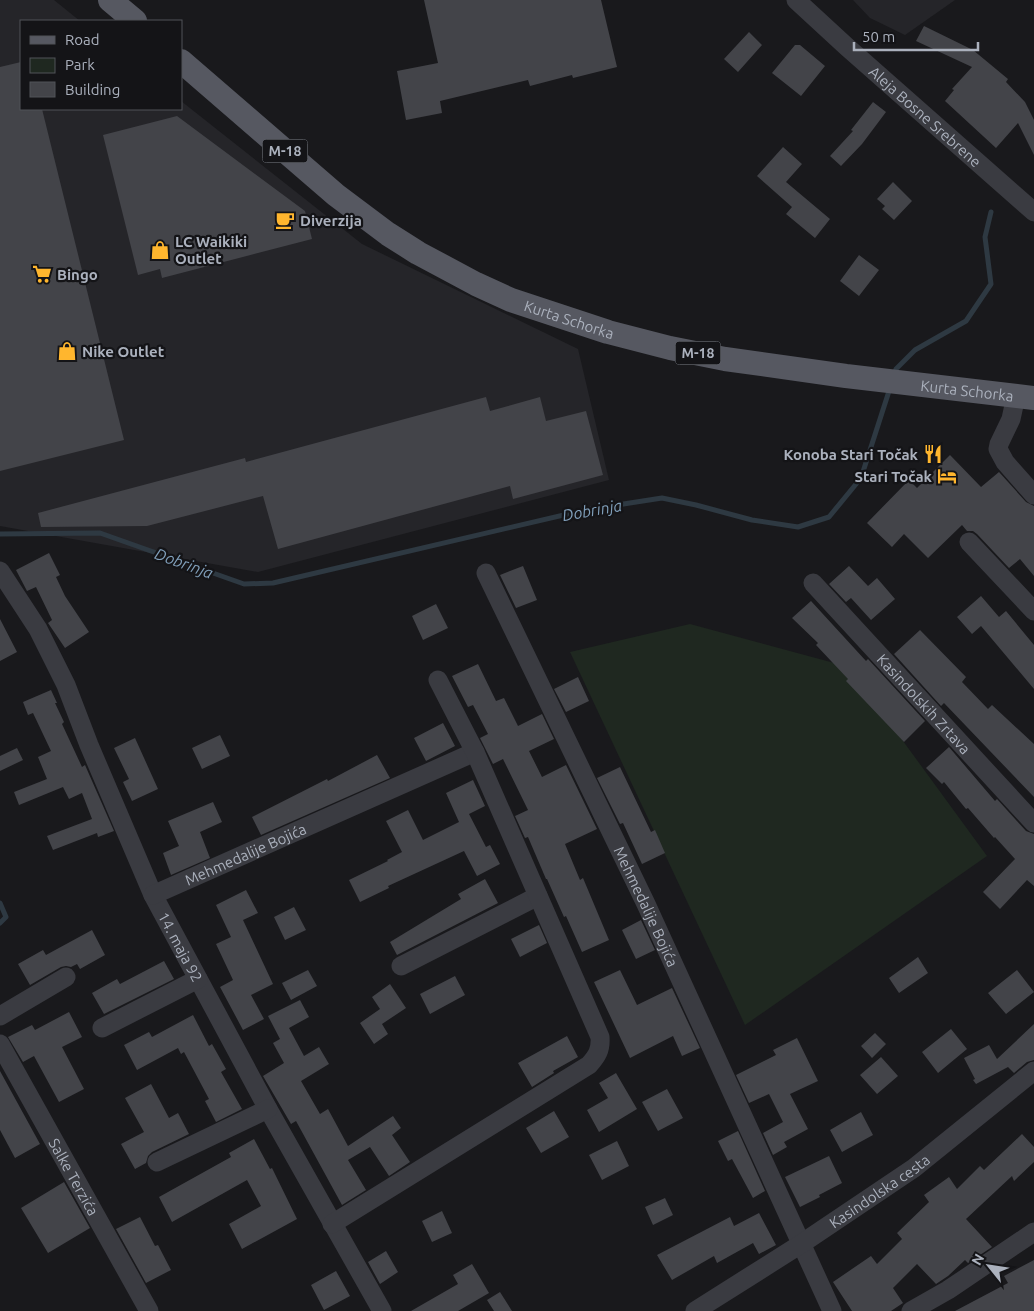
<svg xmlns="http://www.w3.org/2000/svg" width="1034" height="1311" font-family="Ubuntu,sans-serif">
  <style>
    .built { fill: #252529 }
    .green { fill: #1f2820 }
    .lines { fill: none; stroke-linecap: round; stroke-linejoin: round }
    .stream { stroke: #2e3942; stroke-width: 5 }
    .building { fill: #434449 }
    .minor { stroke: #3a3b41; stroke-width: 19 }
    .major { stroke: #565861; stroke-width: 24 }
    .labels { text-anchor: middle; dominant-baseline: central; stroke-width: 4.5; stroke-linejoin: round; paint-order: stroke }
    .shield { fill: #141417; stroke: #7e828b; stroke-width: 1 }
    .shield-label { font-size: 14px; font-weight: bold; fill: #abb1bd }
    .street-label { font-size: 15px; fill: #abb1bd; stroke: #141417 }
    .poi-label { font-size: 15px; font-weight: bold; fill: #abb1bd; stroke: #141417; text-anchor: start }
    .water-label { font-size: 16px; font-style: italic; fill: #809fba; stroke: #141417 }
  </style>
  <rect width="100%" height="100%" fill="#19191c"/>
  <path class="built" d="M0 0H54L80 21H21V109H181V101L362 244 578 349 609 480 258 572 0 526Z
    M853 0H955L905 35 870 18Z"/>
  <path class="green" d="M690 624 849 667 987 856 745 1025 570 652Z"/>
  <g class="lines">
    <path class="stream" d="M894 375 896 369 915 350 966 321 991 284 985 237 991 212
      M0 534 100 533 244 584 273 583 585 510 662 498 696 505 752 520 798 527 829 517 861 478 890 388
      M0 903 6 917 0 923"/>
  </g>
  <path class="building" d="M424 0H601L617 67 573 78 572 75 530 86 528 80 440 101 442 113 406 120 397 71 438 63Z
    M924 26 973 50 1008 79 1006 82 1025 102 1034 120V155L1018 123 996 148 945 101 954 90 952 89 972 67 916 41Z
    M749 32 762 45 738 72 724 59Z
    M795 45H800L825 66 801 96 772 73Z
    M21 62V109H42L124 440 0 471V67Z
    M873 102 886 112 862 144 841 166 830 156 853 131 851 130Z
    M177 116 305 211 312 239 162 278 160 269 138 275 103 135Z
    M783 147 802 164 786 182 830 219 815 238 786 214 792 207 757 176Z
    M893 182 912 201 894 220 882 209 885 206 877 199Z
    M859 255 879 270 859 296 840 281Z
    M486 397 490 411 540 397 546 421 586 411 603 475 513 499 510 486 278 549 263 496 147 526 41 527 38 513 245 458 246 462Z
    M950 455 981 487 999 472 1026 502 1034 506V576L1020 559 1009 568 977 534 973 531H967L962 525 928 558 904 534 892 547 867 523 909 480 917 488Z
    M49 553 60 575 56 577 65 596 89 632 65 648 48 623 52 620 36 587 27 591 16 570Z
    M523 566 537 600 516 608 500 575Z
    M849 566 868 586 877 578 895 599 871 620 851 598 846 602 829 584Z
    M981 596 999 617 1006 611 1034 645V689L981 626 972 634 957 617Z
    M811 601 866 661 868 659 925 721 904 742 846 681 848 679 816 645 818 643 792 618Z
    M436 604 448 628 423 640 412 616Z
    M0 619 17 652 0 661Z
    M920 630 966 677 962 682 988 709 992 705 1034 744V797L944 703 941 706 894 654Z
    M478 664 496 701 504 698 518 726 542 714 554 739 529 751 542 777 566 765 597 829 565 844 580 880 583 878 609 940 582 952 566 916 564 917 547 879H546L528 837 525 838 515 816 528 810 503 759 493 764 480 738 488 734 473 705 468 707 452 676Z
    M578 677 589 701 566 712 554 689Z
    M51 690 57 703H55L64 722 62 724 82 767 85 765 114 831 98 837 97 833 53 850 47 836 92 819 82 793 69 799 63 787 19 805 14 792 47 779 38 757 51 751 33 713 28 715 23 702Z
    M443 723 455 746 426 761 414 738Z
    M220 735 230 756 202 769 192 748Z
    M135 738 158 789 132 801 123 782 129 779 114 748Z
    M949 747 995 801 997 799 1026 831 1034 834V886L1027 880 1000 909 983 892 1015 859 995 837 994 838 968 808 966 809 944 782 942 784 926 768Z
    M17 748 23 760 0 771V756Z
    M377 755 390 778 261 835 252 817 327 779 328 781Z
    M620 767 651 832 655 830 665 853 642 864 623 823 620 824 597 778Z
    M473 780 485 806 469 814 486 847 490 845 500 864 477 876 464 851 388 886 389 888 360 902 349 880 388 861 387 860 402 852 386 821 408 810 423 840 459 822 446 793Z
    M213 802 222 822 200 832 210 858 171 875 163 853 179 846 168 821Z
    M485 879 498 903 397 955 390 942 461 899 458 894Z
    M246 890 258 913 243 920 273 984 251 995 264 1019 243 1030 220 987 233 980 216 944 231 937 216 905Z
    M294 907 306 930 285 940 274 917Z
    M641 920 655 950 636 959 622 930Z
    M539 925 547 943 520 957 511 939Z
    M92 930 105 955 80 969 77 964 71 967 66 966 61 967 30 985 18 964 43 950 46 955Z
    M918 957 928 973 899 993 889 978Z
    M164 961 174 979 104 1014 92 993 117 979 120 984Z
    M308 970 317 986 291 1000 282 983Z
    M620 970 637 1005 672 988 700 1048 682 1056 673 1036 630 1058 594 982Z
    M1017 970 1034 992 1006 1014 988 993Z
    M455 976 465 995 430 1014 420 994Z
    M390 984 406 1008 382 1024 388 1034 374 1044 360 1023 380 1009 372 997Z
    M300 1000 309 1017 289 1028 304 1056 319 1047 329 1064 301 1081 320 1114 328 1109 348 1146 393 1116 401 1128 392 1135 410 1162 389 1176 370 1147 348 1160 366 1190 342 1205 296 1121 291 1124 263 1076 284 1063 273 1043 280 1039 268 1016Z
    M69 1012 82 1037 62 1047 84 1089 59 1102 34 1056 23 1062 8 1037 32 1025 35 1030Z
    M193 1015 209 1046 212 1044 226 1069 221 1072 242 1109 216 1122 205 1101 209 1099 184 1052 181 1054 178 1048 137 1070 124 1045 149 1032 152 1037Z
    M1034 1024V1060L1027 1062 1014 1073 1008 1067 976 1084 973 1080 975 1079 964 1058 989 1045 997 1059Z
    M951 1029 967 1049 938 1073 922 1052Z
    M875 1033 886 1044 872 1058 861 1046Z
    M567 1036 578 1057 553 1071 554 1073 532 1087 518 1063Z
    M797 1038 818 1081 790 1094 808 1129 784 1142 787 1147 773 1155 763 1133 783 1122 769 1094 749 1103 736 1075 776 1055 773 1050Z
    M881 1057 898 1076 877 1094 860 1075Z
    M0 1071 40 1144 15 1158 0 1130Z
    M616 1073 637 1109 599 1132 587 1110 608 1098 599 1083Z
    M151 1084 169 1118 178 1113 189 1134 152 1152 148 1156 146 1163 135 1169 121 1144 144 1132 125 1098Z
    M667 1089 683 1118 658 1131 642 1102Z
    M554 1111 569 1137 541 1153 526 1128Z
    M861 1112 873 1135 842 1152 830 1130Z
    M738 1131 765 1191 753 1198 732 1159 728 1161 718 1141Z
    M1022 1134 1034 1147V1162L1014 1181 1012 1176 966 1219 992 1247 968 1263 965 1260 948 1276 936 1284 917 1264 893 1288 903 1303 891 1311H852L833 1282 871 1256 877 1264 902 1239 897 1233 929 1202 924 1195 949 1177 957 1189 980 1166 984 1170Z
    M254 1139 270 1169 272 1168 297 1219 242 1249 229 1224 261 1206 247 1180 172 1222 159 1197 231 1157 229 1153Z
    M617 1141 629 1166 602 1180 589 1155Z
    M829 1156 842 1183 819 1195 820 1197 800 1207 785 1177Z
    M64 1182 90 1228 48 1253 21 1208Z
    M665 1198 673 1215 653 1225 645 1207Z
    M442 1211 452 1233 432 1242 422 1221Z
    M759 1213 776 1245 759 1254 753 1243 717 1263 714 1256 672 1280 657 1255 730 1217 734 1226Z
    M140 1217 155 1246 158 1245 171 1270 146 1283 116 1229Z
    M386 1251 398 1272 380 1284 368 1262Z
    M1034 1260V1311H955L1008 1283 1004 1276Z
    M472 1264 489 1293 458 1311H411L458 1284 453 1275Z
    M336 1271 350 1296 324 1310 311 1285Z
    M500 1292 512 1311H494L487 1300Z"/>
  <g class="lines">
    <g class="minor">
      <path id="s1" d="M796 0 847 47 1034 212"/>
      <path d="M1016 396 1011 419 999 444 998 449 1005 462 1034 495"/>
      <path d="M969 542 1034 611"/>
      <path id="s2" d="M0 571 38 629 66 685 89 745 153 895 268 1109 382 1311"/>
      <path id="s3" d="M486 573 646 904 832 1311"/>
      <path id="s4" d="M813 583 1034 823"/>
      <path id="s5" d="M153 895 475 752"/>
      <path d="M401 966 538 896"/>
      <path d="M0 1016 66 977"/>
      <path d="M102 1028 198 979"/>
      <path id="s6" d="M0 1044 149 1311"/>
      <path d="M157 1162 268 1109"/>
      <path d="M332 1224 589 1065C597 1056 601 1050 600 1037L475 752 438 680"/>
      <path id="s7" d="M695 1311 801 1244 914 1168 1034 1071"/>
      <path d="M911 1311 948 1290 1034 1232"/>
    </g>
    <g class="major">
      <path d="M110 0 135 21"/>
      <path id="s8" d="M181 61 336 195 388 234 418 253 476 284 511 300 608 332 670 348 725 359 846 376 1034 398"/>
    </g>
  </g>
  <defs>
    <g id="cafe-bare" transform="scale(1.5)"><path d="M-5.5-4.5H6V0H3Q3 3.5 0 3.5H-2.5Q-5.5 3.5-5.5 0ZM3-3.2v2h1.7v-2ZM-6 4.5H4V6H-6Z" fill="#ffb62e" stroke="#141417" stroke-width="2.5" paint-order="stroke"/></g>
    <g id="shop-bare" transform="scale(1.5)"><path d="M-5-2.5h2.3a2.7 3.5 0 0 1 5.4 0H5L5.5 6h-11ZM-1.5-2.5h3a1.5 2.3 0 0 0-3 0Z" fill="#ffb62e" stroke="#141417" stroke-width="2.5" paint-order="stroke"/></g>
    <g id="supermarket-bare" transform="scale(1.5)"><path d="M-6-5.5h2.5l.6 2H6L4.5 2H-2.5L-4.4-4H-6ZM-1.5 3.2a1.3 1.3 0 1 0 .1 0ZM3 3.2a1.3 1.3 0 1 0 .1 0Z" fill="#ffb62e" stroke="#141417" stroke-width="2.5" paint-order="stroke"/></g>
    <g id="restaurant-bare" transform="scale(1.5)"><path d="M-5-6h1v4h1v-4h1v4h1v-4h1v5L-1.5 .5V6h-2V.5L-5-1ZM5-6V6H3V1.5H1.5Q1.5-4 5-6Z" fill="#ffb62e" stroke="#141417" stroke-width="2.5" paint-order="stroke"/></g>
    <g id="hotel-bare" transform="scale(1.5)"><path d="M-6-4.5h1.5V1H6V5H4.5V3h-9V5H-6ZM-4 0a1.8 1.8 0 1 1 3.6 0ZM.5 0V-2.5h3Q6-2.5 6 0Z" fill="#ffb62e" stroke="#141417" stroke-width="2.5" paint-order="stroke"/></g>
  </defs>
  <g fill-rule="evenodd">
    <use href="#cafe-bare" x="285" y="220"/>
    <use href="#shop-bare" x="160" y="250"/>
    <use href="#supermarket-bare" x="42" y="274"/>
    <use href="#shop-bare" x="67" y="351"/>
    <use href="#restaurant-bare" x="933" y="454"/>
    <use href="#hotel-bare" x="947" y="476"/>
  </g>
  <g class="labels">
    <g class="shield">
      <rect x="262.5" y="139.5" width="45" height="23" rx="4"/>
      <rect x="675.5" y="341.5" width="45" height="23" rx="4"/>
    </g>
    <g class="shield-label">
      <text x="285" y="151">M-18</text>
      <text x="698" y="353">M-18</text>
    </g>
    <g class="street-label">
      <text stroke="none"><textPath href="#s1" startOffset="174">Aleja Bosne Srebrene</textPath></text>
      <text stroke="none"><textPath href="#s8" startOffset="471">Kurta Schorka</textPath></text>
      <text stroke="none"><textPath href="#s8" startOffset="876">Kurta Schorka</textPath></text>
      <text stroke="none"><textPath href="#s4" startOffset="164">Kasindolskih Zrtava</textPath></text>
      <text stroke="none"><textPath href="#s5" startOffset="101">Mehmedalije Bojića</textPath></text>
      <text stroke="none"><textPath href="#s3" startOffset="370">Mehmedalije Bojića</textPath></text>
      <text stroke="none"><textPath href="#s2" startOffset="418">14. maja 92</textPath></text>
      <text stroke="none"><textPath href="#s6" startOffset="152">Salke Terzića</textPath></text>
      <text stroke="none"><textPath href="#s7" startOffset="220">Kasindolska cesta</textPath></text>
    </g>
    <g class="poi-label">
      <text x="300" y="220">Diverzija</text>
      <text x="175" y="241">LC Waikiki<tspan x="175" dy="17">Outlet</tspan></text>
      <text x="57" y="274">Bingo</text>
      <text x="82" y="351">Nike Outlet</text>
      <text x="918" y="454" text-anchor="end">Konoba Stari Točak</text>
      <text x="932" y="476" text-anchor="end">Stari Točak</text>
    </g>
    <g class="water-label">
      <text transform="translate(592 510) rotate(-10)">Dobrinja</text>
      <text transform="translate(184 563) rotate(20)">Dobrinja</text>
    </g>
  </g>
  <rect x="20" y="20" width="162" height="90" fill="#141417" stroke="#505359"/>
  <rect x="30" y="36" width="25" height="8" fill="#565861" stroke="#505359"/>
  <text x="65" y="45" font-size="15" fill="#abb1bd">Road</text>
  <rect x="30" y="58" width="25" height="15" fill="#1f2820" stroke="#505359"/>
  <text x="65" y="70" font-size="15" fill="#abb1bd">Park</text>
  <rect x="30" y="82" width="25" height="15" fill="#434449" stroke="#505359"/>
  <text x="65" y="95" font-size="15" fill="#abb1bd">Building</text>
  <g transform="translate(989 1266) rotate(300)" stroke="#141417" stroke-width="4" paint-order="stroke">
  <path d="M0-4L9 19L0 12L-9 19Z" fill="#abb1bd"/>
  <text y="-8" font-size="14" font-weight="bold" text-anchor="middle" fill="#abb1bd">N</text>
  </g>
  <path d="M854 42v8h124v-8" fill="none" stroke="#abb1bd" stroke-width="2.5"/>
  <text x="862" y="42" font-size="15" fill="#abb1bd" stroke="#141417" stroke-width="4" paint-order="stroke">50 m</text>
</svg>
